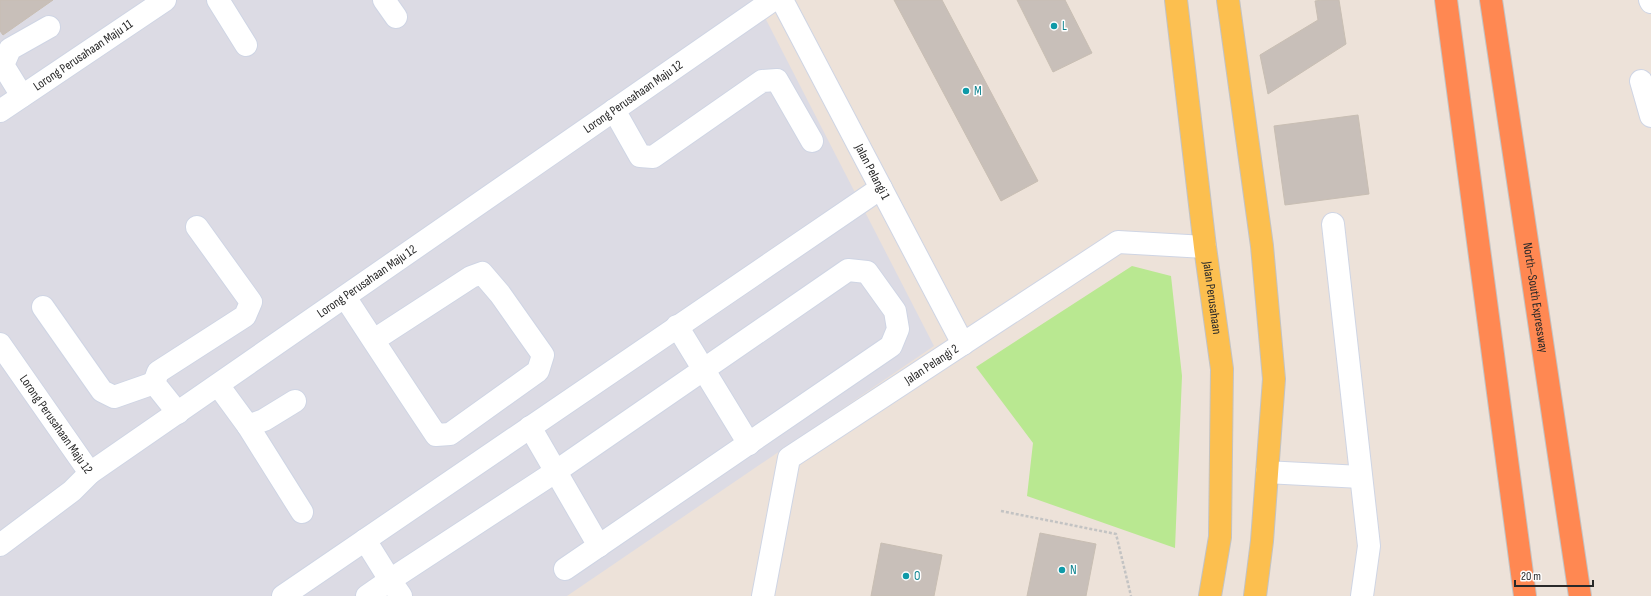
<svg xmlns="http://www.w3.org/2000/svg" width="1651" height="596" font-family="'Sofia Sans Condensed',sans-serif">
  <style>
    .industrial { fill: #dcdbe4 }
    .green { fill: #b9e891 }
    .building { fill: #c8bfb9; stroke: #c8beb3 }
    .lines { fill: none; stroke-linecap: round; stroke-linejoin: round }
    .minor-casing { stroke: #cfd5e4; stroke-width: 24 }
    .major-casing { stroke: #c3c3c3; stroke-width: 24 }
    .highway-casing { stroke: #c3c3c3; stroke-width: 24 }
    .path { stroke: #c3c3c3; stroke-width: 2.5; stroke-dasharray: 3 2; stroke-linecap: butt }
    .minor { stroke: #fff; stroke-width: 22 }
    .major { stroke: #fcbf4f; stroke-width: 22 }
    .highway { stroke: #ff8852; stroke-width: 22 }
    .culture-dot { fill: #0f9aa8; stroke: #fff; stroke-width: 1.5 }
    .labels { text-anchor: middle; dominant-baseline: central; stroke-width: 3; stroke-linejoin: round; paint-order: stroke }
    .culture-label { font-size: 13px; fill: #0d838f; stroke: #fff; text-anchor: start }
    .street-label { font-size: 13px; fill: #292929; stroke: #fff }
  </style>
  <rect width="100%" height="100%" fill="#ede2d9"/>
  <path class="industrial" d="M0 0H756L934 346 567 596H0Z"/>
  <path class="green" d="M1132 266 1171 276 1182 376 1175 548 1027 496 1033 443 976 367Z"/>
  <path class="building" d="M0 0H53L3 35 0 31Z
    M894 0H942L1038 181 1001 201Z
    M1017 0H1065L1092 53 1053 72Z
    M1322 0H1339L1346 44 1268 94 1260 55 1318 20 1315 1Z
    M1358 115 1369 194 1285 205 1274 126Z
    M1040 533 1096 544 1086 596H1027Z
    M881 543 942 555 934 596H871Z"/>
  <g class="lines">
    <g class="minor-casing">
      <g id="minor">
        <path d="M218 0 246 45"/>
        <path d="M384 0 396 17"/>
        <path id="s1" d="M782 0 963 344"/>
        <path d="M1650 0 1651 2"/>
        <path d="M1641 81 1651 116"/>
        <path d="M22 96 3 65 10 49 49 27"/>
        <path d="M614 110 640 156 653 157 762 81 777 80 812 141"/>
        <path id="s2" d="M0 111 165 0"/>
        <path d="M1333 224 1369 546 1362 596"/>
        <path d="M345 297C375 343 405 389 436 435L450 434 538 371 543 355 500 294 482 273 471 277 374 340"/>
        <path d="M43 307 102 391 114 397 154 383"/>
        <path d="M677 326 749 444"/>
        <path id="s3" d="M0 344 90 473 773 0"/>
        <path d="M218 385 248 426 264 420 295 401"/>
        <path d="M178 413 154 383 158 372 245 316 251 302 197 227"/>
        <path d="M248 426 302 512"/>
        <path d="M530 427 599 546"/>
        <path d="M1267 472 1361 477"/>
        <path d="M365 540 390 580 367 596"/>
        <path d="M0 545 72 491 90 473"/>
        <path d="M283 596 881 188"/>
        <path d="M401 596 390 580 555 472 848 270 867 272 895 311 898 329 891 346 565 569"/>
        <path id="s4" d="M763 596 789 458 1118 242 1205 247"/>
      </g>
    </g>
    <g class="major-casing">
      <g id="major">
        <path id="s5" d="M1176 0 1205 247 1222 369 1220 537 1210 596"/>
        <path d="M1228 0 1262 246 1274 379 1262 541 1255 596"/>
      </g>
    </g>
    <g class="highway-casing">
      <g id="highway">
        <path d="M1446 0 1525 596"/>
        <path id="s6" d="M1491 0 1580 596"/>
      </g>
    </g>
    <path class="path" d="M1001 511 1116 534 1131 596"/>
    <use href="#minor" class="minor"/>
    <use href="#major" class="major"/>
    <use href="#highway" class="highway"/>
  </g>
  <g class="culture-dot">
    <circle cx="1054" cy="26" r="4"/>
    <circle cx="966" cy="91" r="4"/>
    <circle cx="1062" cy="570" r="4"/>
    <circle cx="906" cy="576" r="4"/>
  </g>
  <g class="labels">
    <g class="culture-label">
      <text x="1062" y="26">L</text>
      <text x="974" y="91">M</text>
      <text x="1070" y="570">N</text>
      <text x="914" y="576">O</text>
    </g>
    <g class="street-label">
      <text stroke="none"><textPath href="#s2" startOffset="100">Lorong Perusahaan Maju 11</textPath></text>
      <text stroke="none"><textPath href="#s3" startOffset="818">Lorong Perusahaan Maju 12</textPath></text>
      <text stroke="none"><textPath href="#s1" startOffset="194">Jalan Pelangi 1</textPath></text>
      <text stroke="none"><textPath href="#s3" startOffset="494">Lorong Perusahaan Maju 12</textPath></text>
      <text stroke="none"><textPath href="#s5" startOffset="300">Jalan Perusahaan</textPath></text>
      <text stroke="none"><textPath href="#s6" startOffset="301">North–South Expressway</textPath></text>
      <text stroke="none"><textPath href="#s4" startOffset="311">Jalan Pelangi 2</textPath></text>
      <text stroke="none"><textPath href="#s3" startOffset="98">Lorong Perusahaan Maju 12</textPath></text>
    </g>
  </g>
  <path d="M1515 580v6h78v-6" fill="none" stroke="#292929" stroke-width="2"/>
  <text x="1521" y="580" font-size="12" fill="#292929" stroke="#ffffff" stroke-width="3" paint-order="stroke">20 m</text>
</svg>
